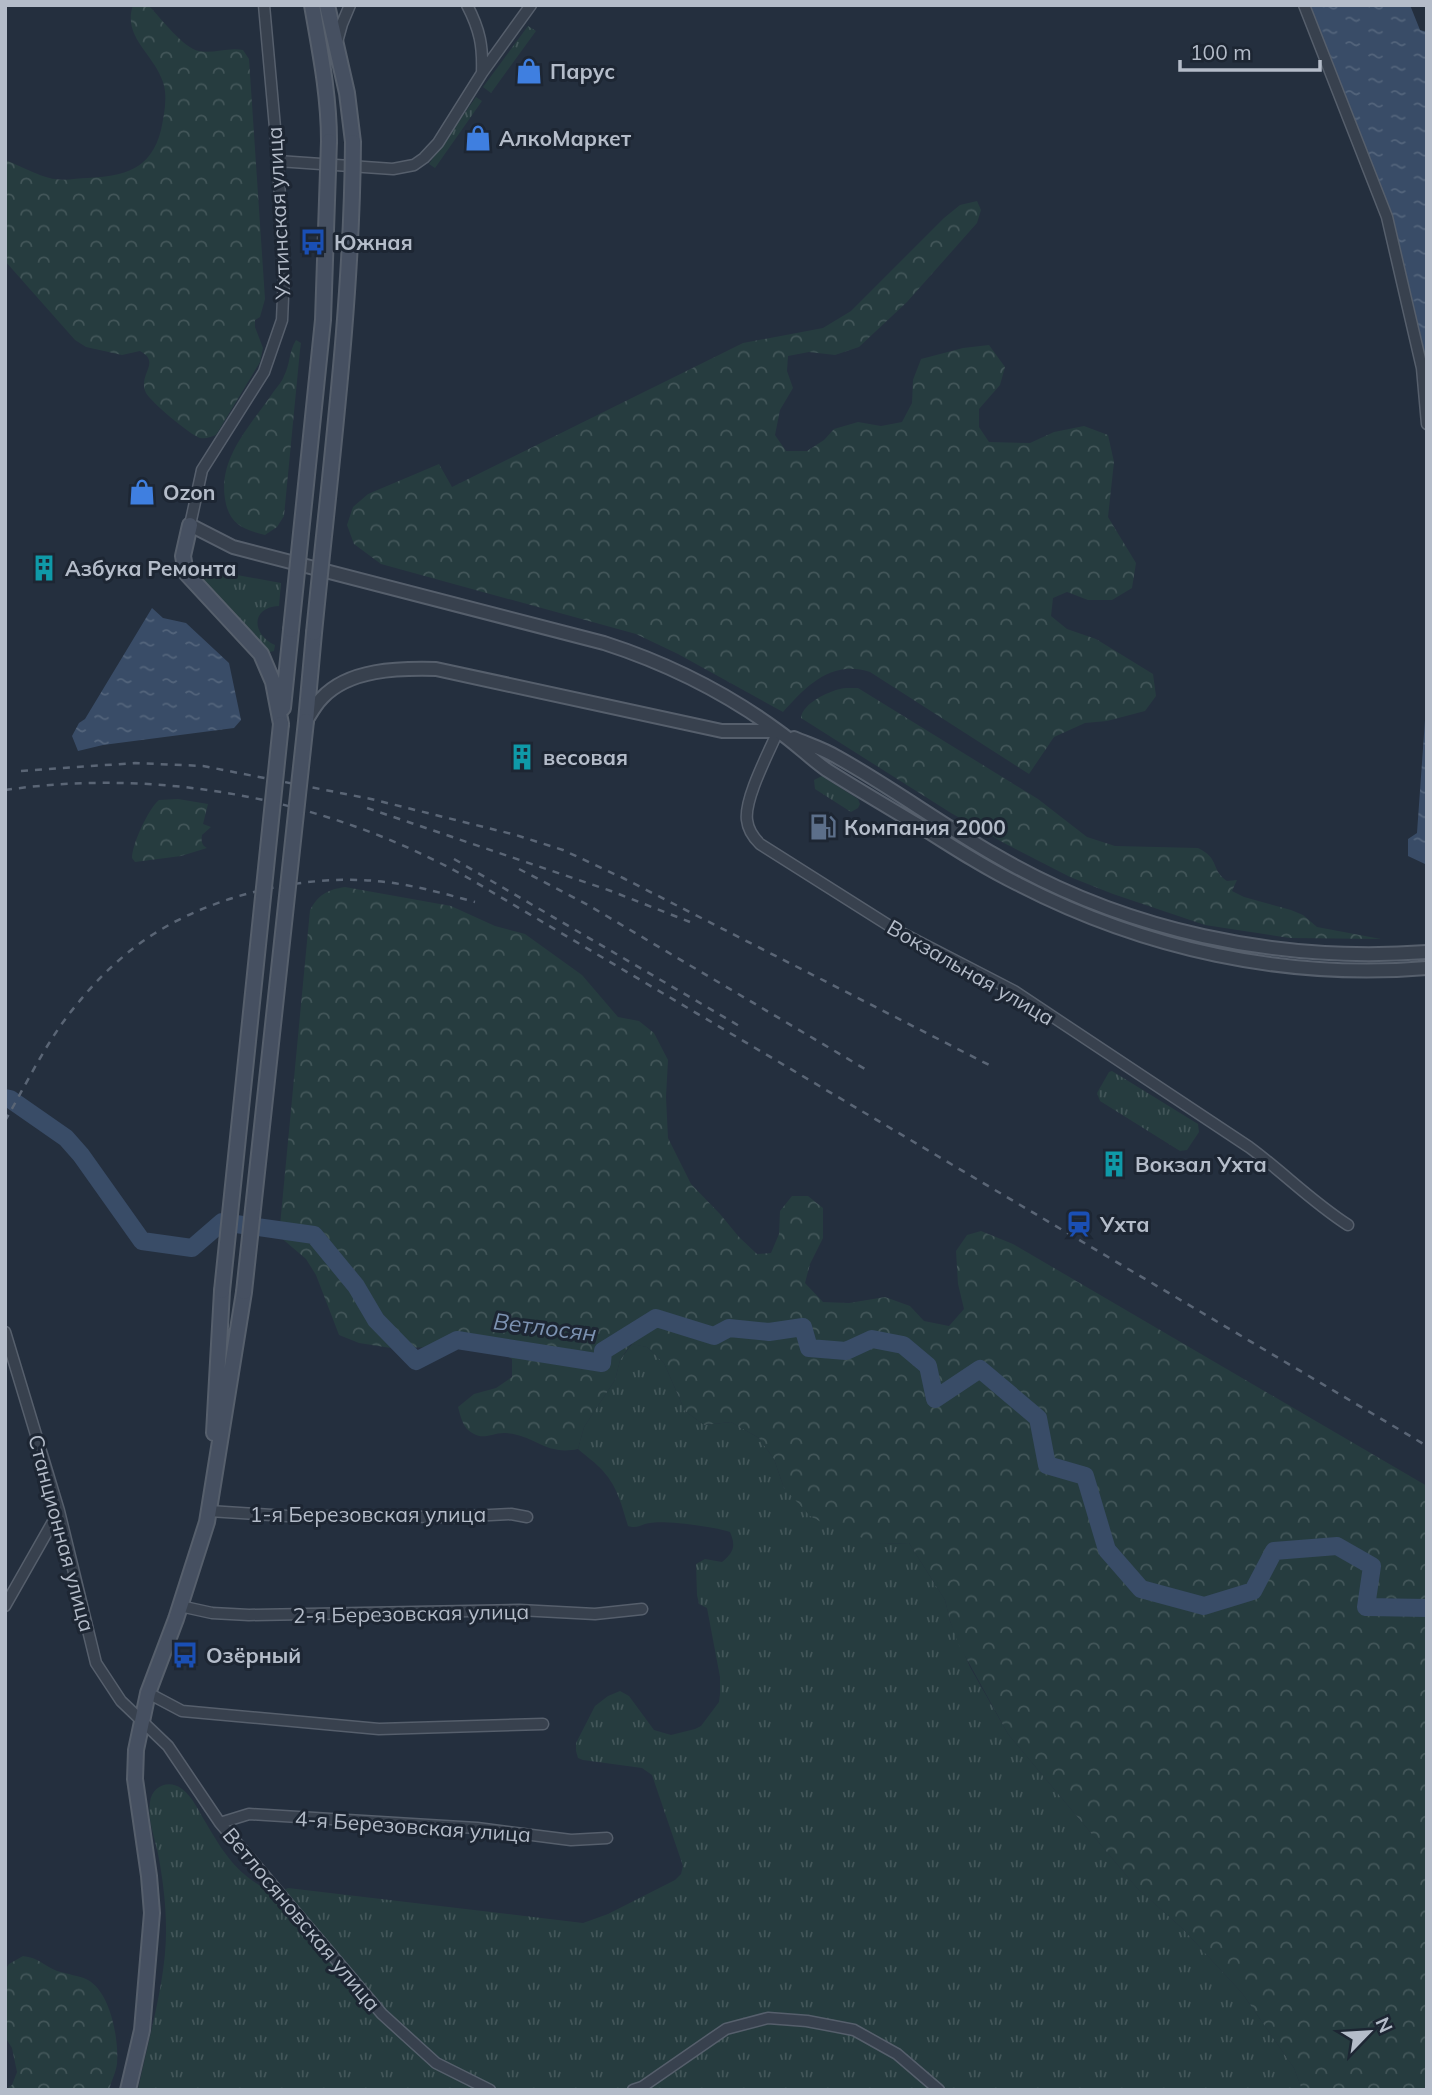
<svg xmlns="http://www.w3.org/2000/svg" width="1432" height="2095" font-family="Mulish,sans-serif">
  <style>
    .grass { fill: url(#grass-tufts) }
    .forest { fill: url(#forest-crowns) }
    .water { fill: url(#water-ripples) }
    .lines { fill: none; stroke-linecap: round; stroke-linejoin: round }
    .river { stroke: #394c67; stroke-width: 18 }
    .minor-casing { stroke: #565f6c; stroke-width: 13 }
    .tertiary-casing { stroke: #565f6c; stroke-width: 16 }
    .secondary-casing { stroke: #565f6c; stroke-width: 18 }
    .minor { stroke: #38414e; stroke-width: 10 }
    .tertiary { stroke: #38414e; stroke-width: 12 }
    .secondary { stroke: #465061; stroke-width: 14 }
    .rail { stroke: #5a6575; stroke-width: 2.5; stroke-dasharray: 7 7; stroke-linecap: butt }
    .secondary-bridge-casing { stroke: #565f6c; stroke-width: 18; stroke-linecap: butt }
    .secondary-bridge { stroke: #465061; stroke-width: 14 }
    .labels { text-anchor: middle; dominant-baseline: central; stroke-width: 6; stroke-linejoin: round; paint-order: stroke }
    .poi-label { font-size: 21px; font-weight: bold; fill: #b4bcc9; stroke: #1d2633; text-anchor: start }
    .street-label { font-size: 21px; fill: #b4bcc9; stroke: #1d2633 }
    .water-label { font-size: 23px; font-style: italic; fill: #7c92b1; stroke: #1d2633 }
  </style>
  <defs>
    <pattern id="grass-tufts" width="24" height="20" patternUnits="userSpaceOnUse" patternTransform="scale(1.75)"><rect width="24" height="20" fill="#263c3f"/><path d="M3 7l-1-3M5 7V3M7 7l1-3M15 17l-1-3M17 17v-4M19 17l1-3" fill="none" stroke="#435659"/></pattern>
    <pattern id="forest-crowns" width="20" height="18" patternUnits="userSpaceOnUse" patternTransform="scale(1.75)"><rect width="20" height="18" fill="#263c3f"/><path d="M2 6a3 3 0 1 1 6 0M12 15a3 3 0 1 1 6 0" fill="none" stroke="#435659"/></pattern>
    <pattern id="water-ripples" width="26" height="14" patternUnits="userSpaceOnUse" patternTransform="scale(1.75)"><rect width="26" height="14" fill="#394c67"/><path d="M2 4q2-2 4 0t4 0M15 11q2-2 4 0t4 0" fill="none" stroke="#53647b"/></pattern>
  </defs>
  <rect width="100%" height="100%" fill="#242f3e"/>
  <path class="grass" d="M528 26 536 31 491 93 483 87Z
    M476 97 482 101 435 168 429 164Z
    M199 568 281 583 279 606C251 607 251 634 275 645L274 651 266 653 192 572Z
    M822 776 858 799 860 804 858 808 851 812 815 789 814 780Z
    M1112 1071 1198 1124 1199 1132 1187 1150 1180 1151 1100 1101 1097 1093 1109 1072Z
    M632 1344 647 1347 664 1363 685 1411 704 1425 731 1422 759 1438 774 1459 784 1488 881 1544 909 1543 945 1600 950 1621 970 1667 1008 1734 1137 1888 1183 1929 1242 1993 1294 2068 1302 2090H138C148 2040 167 1978 166 1928 166 1905 163 1881 159 1859 156 1840 147 1821 150 1802 152 1786 169 1779 182 1789 193 1797 199 1812 206 1823 226 1857 239 1877 276 1894L288 1888 583 1923 608 1914 675 1880 681 1874 683 1866 652 1775 642 1768 583 1760 578 1758 576 1751V1743L595 1706 608 1696 620 1691 629 1696 654 1730 671 1735 695 1729 701 1726 719 1702 720 1694V1677L707 1608 699 1604 697 1595 696 1564 705 1559 722 1562C734 1552 736 1546 730 1532 717 1527 664 1520 650 1523 641 1524 638 1529 628 1526 622 1507 618 1487 603 1471 596 1463 586 1456 578 1449L584 1427 615 1380 620 1360Z"/>
  <path class="forest" d="M133 5 149 6C161 18 183 48 199 51 213 54 228 47 243 50L249 59 265 299 260 317 255 320V327L263 348 260 362 216 435C211 437 205 439 200 438 190 435 150 401 146 393 137 374 162 363 140 351L122 355 86 347 75 340 5 261V160C19 165 42 178 55 179 65 181 78 178 88 178 124 176 151 170 161 130 164 115 168 97 163 82 154 54 122 37 133 5Z
    M977 201 981 210 977 223 907 302 859 347 835 355 809 352 788 356 787 371 793 388 780 410 775 435 786 451H807L824 440 834 429 858 422 881 426 902 422 912 403 913 380 921 359 963 348 989 345 1005 367 1000 385 979 409V427L989 442 1030 443 1054 432 1084 426 1108 435 1114 462 1108 517 1136 563 1132 588 1112 600H1088L1067 592 1053 598 1051 616 1067 629 1096 639 1153 674 1156 696 1145 711 1107 721 1085 723 1054 737 1029 774 870 672C832 659 806 686 783 712L678 654 636 634 381 564 354 544 347 525 353 507 368 494 439 464 452 487 743 343 823 328 851 311 944 218 960 205Z
    M296 340 301 343 300 350 284 516 277 527 265 535C242 529 229 524 225 499 218 458 251 425 272 394 276 388 282 382 284 376 290 365 289 351 296 340Z
    M846 688H858L1038 799 1087 837 1115 846 1198 848C1220 858 1211 871 1227 881L1237 880 1232 891 1244 897 1291 910 1303 915 1317 927 1381 939 1290 938 1205 925 1113 894 1070 877 1004 843 951 813 801 718C802 703 832 689 846 688Z
    M178 799 208 804 203 824 211 827 202 835C201 842 202 845 207 848L181 856 135 862 132 858C132 845 148 809 159 800Z
    M345 887 451 906 495 926 525 934 582 975 618 1017 639 1021 654 1033 668 1060 666 1097 668 1138 691 1184 720 1214 739 1237 757 1254 771 1253 779 1234 780 1211 792 1196H808L823 1208V1238L810 1264 805 1283 823 1302 849 1303 885 1297 910 1306 924 1321 949 1326 964 1309 958 1284 956 1251 967 1235 981 1231 1013 1244 1427 1486V2090H1302L1294 2068 1242 1993 1183 1929 1137 1888 1008 1734 959 1645 950 1621 945 1600 909 1543 881 1544 832 1528 810 1516 784 1488 774 1459 759 1438 731 1422 704 1425 685 1411 664 1363 647 1347 631 1344 620 1360 615 1380 584 1427 578 1449C546 1456 535 1435 506 1433 494 1432 485 1440 474 1434 463 1429 461 1418 458 1407L474 1394 496 1388 512 1377V1359L490 1346 391 1348 359 1343 339 1335 316 1275 306 1259 279 1236 310 910C319 894 327 890 345 887Z
    M23 1956C39 1958 43 1965 57 1971 66 1974 81 1976 88 1980 111 1993 119 2040 117 2064 116 2072 111 2082 109 2090H5L12 2085 17 2072 12 2048 5 2037V1970L9 1964Z"/>
  <path class="water" d="M1308 5H1410L1420 30 1427 32V376L1391 216Z
    M152 608 163 618 186 623 229 663 241 720 234 728 103 745 78 751 72 736 79 723 85 719Z
    M1427 692V868L1425 864 1408 856V839L1417 833Z"/>
  <g class="lines">
    <path class="river" d="M5 1098 10 1099 66 1138 81 1155 142 1241 192 1248 222 1222 314 1235 356 1286 376 1320 416 1361 457 1340 602 1363 603 1351 656 1318 714 1336 729 1328 769 1332 803 1327 809 1348 846 1351 872 1339 903 1345 928 1366 935 1399 980 1369 1038 1418 1047 1465 1085 1476 1107 1550 1141 1589 1204 1606 1253 1591 1274 1551 1337 1546 1372 1566 1366 1607 1427 1608"/>
    <g class="minor-casing">
      <path id="minor" d="M467 5C480 30 483 46 482 73
        M1304 5 1387 217 1422 368 1427 424
        M337 42 342 24 350 5
        M278 161 393 169 414 165 424 158 438 143 482 73 531 5
        M190 525 202 470 264 372 282 320 284 274 278 161 264 5
        M778 731C769 752 744 799 747 820 748 830 753 837 760 844L896 930 1014 991 1249 1147C1283 1172 1312 1202 1348 1225
        M5 1332 59 1511 96 1663 121 1701 168 1746 220 1823 382 2014 436 2063 490 2090
        M209 1511 287 1516 452 1517 511 1514 527 1517
        M5 1606 59 1511
        M180 1606 212 1613 249 1615 519 1610 595 1614 642 1609
        M148 1693 182 1711 379 1729 543 1724
        M220 1823 249 1814 477 1828 571 1840 607 1838
        M633 2090 642 2087 726 2029 768 2018 807 2021 854 2030 897 2054 939 2090"/>
    </g>
    <g class="tertiary-casing">
      <path id="tertiary" d="M190 525 233 547 604 643C666 663 725 692 778 731 795 743 810 758 827 770 857 789 888 807 918 825 951 846 983 867 1018 884 1144 949 1285 980 1427 968
        M306 721C311 713 315 705 322 698 349 669 398 668 436 669L722 731H777
        M794 738C808 744 824 749 837 757 891 787 941 824 995 855 1125 931 1277 963 1427 952"/>
    </g>
    <g class="secondary-casing">
      <path id="secondary" d="M312 5C320 51 329 95 329 141
        M327 5 347 93 353 142
        M190 525 183 556 186 573 261 654 273 682 281 724
        M283 708 291 630
        M306 721 314 633
        M214 1433 222 1291
        M128 2090 142 2030 152 1913 149 1876 135 1779 136 1750 148 1693 176 1619 207 1522 244 1292"/>
    </g>
    <use href="#minor" class="minor"/>
    <use href="#tertiary" class="tertiary"/>
    <use href="#secondary" class="secondary"/>
    <path class="rail" d="M21 771 135 763 203 766 371 799 516 835 563 850 625 879 993 1067
      M5 790C165 767 330 800 470 879L1427 1446
      M367 808 611 891 690 922
      M454 859 741 1027
      M519 869 588 905 865 1069
      M5 1121C28 1081 48 1038 78 1003 94 983 114 963 135 947 199 898 297 874 376 881 410 884 442 893 475 902"/>
    <g class="secondary-bridge-casing">
      <path id="secondary-bridge" d="M291 630 323 320 329 141
        M314 633C330 470 352 306 353 142
        M222 1291 281 724
        M244 1292 306 721"/>
    </g>
    <use href="#secondary-bridge" class="secondary-bridge"/>
  </g>
  <defs>
    <g id="shop-bare" transform="scale(2.1)"><path d="M-5-2.5h2.3a2.7 3.5 0 0 1 5.4 0H5L5.5 6h-11ZM-1.5-2.5h3a1.5 2.3 0 0 0-3 0Z" fill="#3f7fe0" stroke="#1d2633" stroke-width="2.5" paint-order="stroke"/></g>
    <g id="bus-bare" transform="scale(2.1)"><path d="M-5-6H5V4H4V6H2V4H-2V6H-4V4H-5ZM-3.5-4V0h7V-4ZM-3.5 1.2v1.5H-2V1.2ZM2 1.2v1.5H3.5V1.2Z" fill="#1a4fb4" stroke="#1d2633" stroke-width="2.5" paint-order="stroke"/></g>
    <g id="building-bare" transform="scale(2.1)"><path d="M-4-6H4V6H1V3H-1V6H-4ZM-2.5-4.3h1.7v1.8h-1.7ZM.8-4.3h1.7v1.8H.8ZM-2.5-1h1.7V.8h-1.7ZM.8-1h1.7V.8H.8Z" fill="#0f9aa8" stroke="#1d2633" stroke-width="2.5" paint-order="stroke"/></g>
    <g id="fuel-bare" transform="scale(2.1)"><path d="M-5.5-6h7V0h2V4h1.3V-2.5L3-4.5l.8-.8L6-3V5H2.5V1h-1V6h-7ZM-4.2-4.7v3.2H.2V-4.7Z" fill="#5c6f8a" stroke="#1d2633" stroke-width="2.5" paint-order="stroke"/></g>
    <g id="station-bare" transform="scale(2.1)"><path d="M-3-6H3Q5-6 5-4V2Q5 4 3 4L4.5 6H3L1.5 4h-3L-3 6H-4.5L-3 4Q-5 4-5 2V-4Q-5-6-3-6ZM-3.5-4v3h7v-3ZM-3.5 1v1.5H-2V1ZM2 1v1.5H3.5V1Z" fill="#1a4fb4" stroke="#1d2633" stroke-width="2.5" paint-order="stroke"/></g>
  </defs>
  <g fill-rule="evenodd">
    <use href="#shop-bare" x="529" y="71"/>
    <use href="#shop-bare" x="478" y="138"/>
    <use href="#bus-bare" x="313" y="242"/>
    <use href="#shop-bare" x="142" y="492"/>
    <use href="#building-bare" x="44" y="568"/>
    <use href="#building-bare" x="522" y="757"/>
    <use href="#fuel-bare" x="823" y="827"/>
    <use href="#building-bare" x="1114" y="1164"/>
    <use href="#station-bare" x="1079" y="1224"/>
    <use href="#bus-bare" x="185" y="1655"/>
  </g>
  <g class="labels">
    <g class="poi-label">
      <text x="550" y="71">Парус</text>
      <text x="499" y="138">АлкоМаркет</text>
      <text x="334" y="242">Южная</text>
      <text x="163" y="492">Ozon</text>
      <text x="65" y="568">Азбука Ремонта</text>
      <text x="543" y="757">весовая</text>
      <text x="844" y="827">Компания 2000</text>
      <text x="1135" y="1164">Вокзал Ухта</text>
      <text x="1100" y="1224">Ухта</text>
      <text x="206" y="1655">Озёрный</text>
    </g>
    <g class="street-label">
      <text transform="translate(278 213) rotate(-93)">Ухтинская улица</text>
      <text transform="translate(971 972) rotate(30)">Вокзальная улица</text>
      <text x="368" y="1514">1-я Березовская улица</text>
      <text transform="translate(62 1533) rotate(75)">Станционная улица</text>
      <text transform="translate(411 1613) rotate(-1)">2-я Березовская улица</text>
      <text transform="translate(413 1826) rotate(4)">4-я Березовская улица</text>
      <text transform="translate(302 1919) rotate(50)">Ветлосяновская улица</text>
    </g>
    <g class="water-label">
      <text transform="translate(545 1327) rotate(7)">Ветлосян</text>
    </g>
  </g>
  <rect width="1432" height="2095" fill="none" stroke="#b4bcc9" stroke-width="14"/>
  <g transform="translate(1369 2032) rotate(65)" stroke="#1d2633" stroke-width="5" paint-order="stroke">
  <path d="M0-5L12 26L0 18L-12 26Z" fill="#b4bcc9"/>
  <text y="-10" font-size="19" font-weight="bold" text-anchor="middle" fill="#b4bcc9">N</text>
  </g>
  <path d="M1180 60v10h140v-10" fill="none" stroke="#b4bcc9" stroke-width="3.5"/>
  <text x="1190" y="60" font-size="21" fill="#b4bcc9" stroke="#1d2633" stroke-width="5" paint-order="stroke">100 m</text>
</svg>
